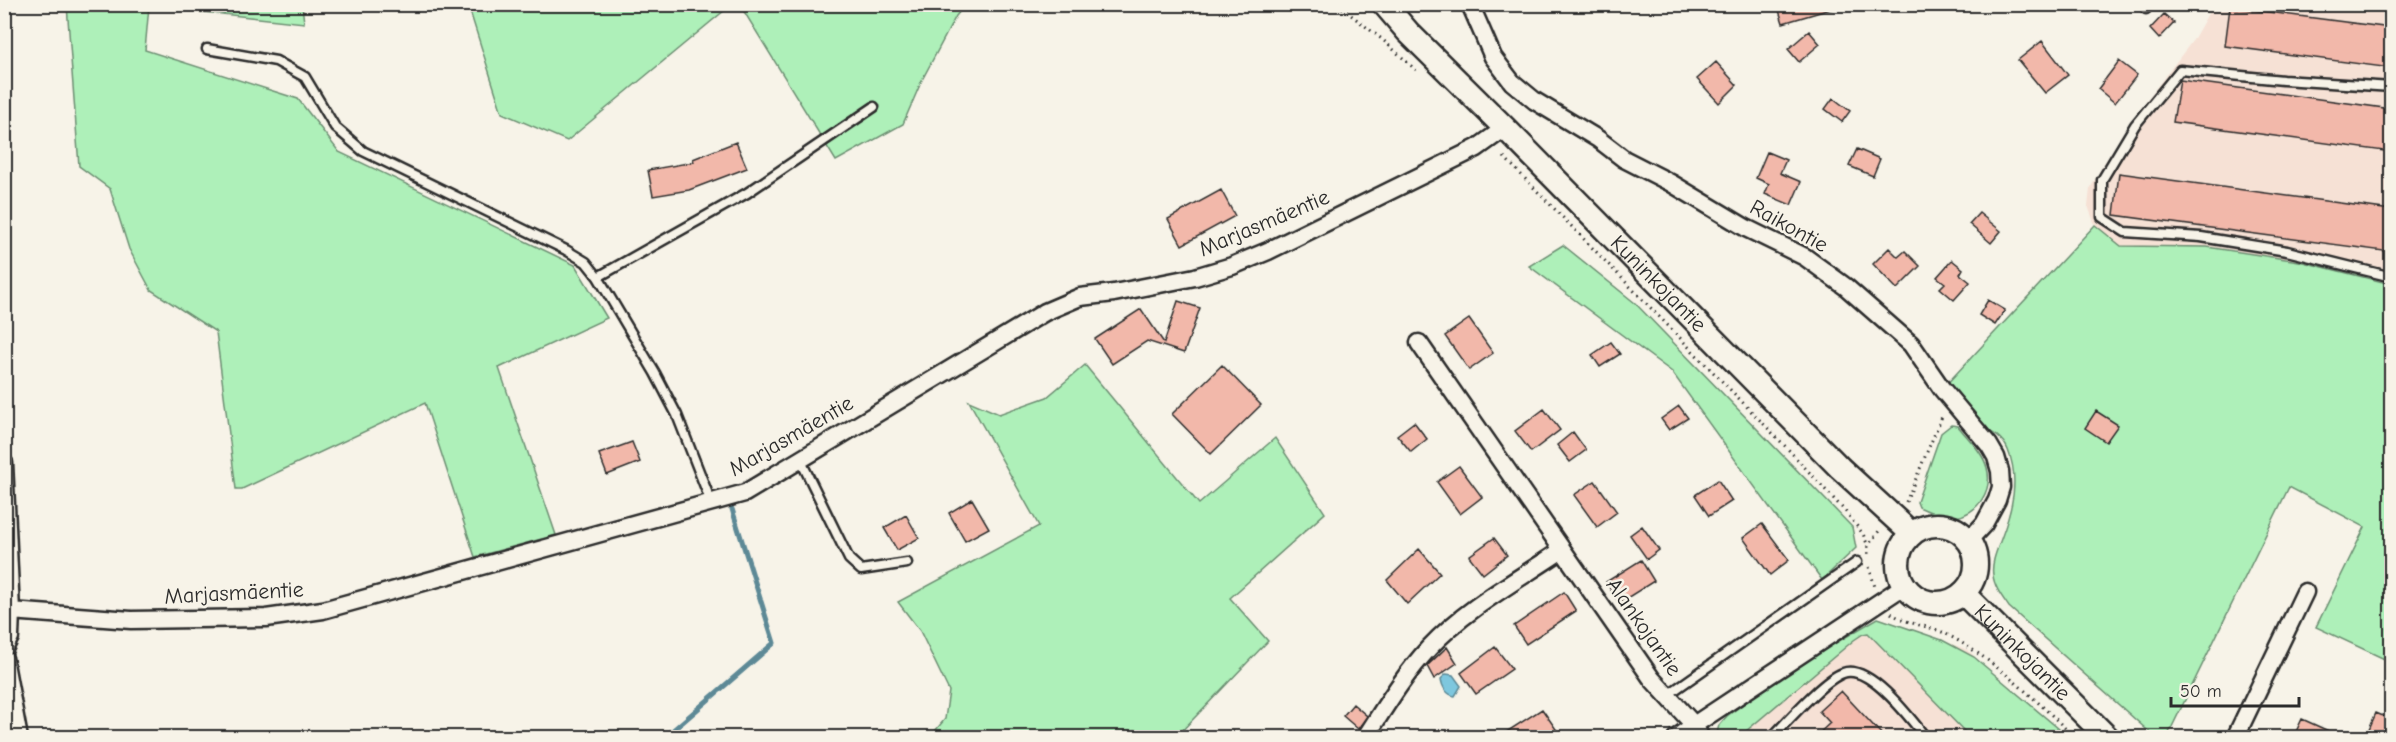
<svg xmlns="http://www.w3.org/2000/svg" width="2396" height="742" font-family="'Comic Neue',sans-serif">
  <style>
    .built { fill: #f6e1d5 }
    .green { fill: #aef0b9; stroke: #6c8e72; stroke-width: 1.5 }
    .water { fill: #7ec7de; stroke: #5d8996; stroke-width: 1.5 }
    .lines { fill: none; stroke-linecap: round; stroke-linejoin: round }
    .stream { stroke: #5d8996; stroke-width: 5 }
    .building { fill: #f2b8aa; stroke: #2b2b2b; stroke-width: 1.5 }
    .lane-casing { stroke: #2b2b2b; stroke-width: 13 }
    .street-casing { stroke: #2b2b2b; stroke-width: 21 }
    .secondary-casing { stroke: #2b2b2b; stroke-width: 27 }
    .path { stroke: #2b2b2b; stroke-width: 3; stroke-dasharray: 1.5 4.5; stroke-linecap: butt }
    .lane { stroke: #f7f3e8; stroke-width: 8 }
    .street { stroke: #f7f3e8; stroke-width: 16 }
    .secondary { stroke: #f7f3e8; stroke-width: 22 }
    .labels { text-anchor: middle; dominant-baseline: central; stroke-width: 5; stroke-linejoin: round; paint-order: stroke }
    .street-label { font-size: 22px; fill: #2b2b2b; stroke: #f7f3e8 }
  </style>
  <rect width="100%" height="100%" fill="#f7f3e8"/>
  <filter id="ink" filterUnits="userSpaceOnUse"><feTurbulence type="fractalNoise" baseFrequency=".0167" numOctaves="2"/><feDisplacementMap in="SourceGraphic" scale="12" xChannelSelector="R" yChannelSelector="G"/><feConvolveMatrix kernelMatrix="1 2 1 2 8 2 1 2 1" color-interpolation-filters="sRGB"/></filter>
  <g filter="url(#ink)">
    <path class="built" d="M2213 5H2391V284L2299 261 2207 247 2121 246 2095 225 2088 206 2090 189 2102 167 2137 113 2193 40Z
      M1883 619 1968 650 2055 737 1724 738 1801 673Z"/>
    <path class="green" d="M67 5H302L304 23 149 6 145 50 298 99 339 152 575 265 607 318 499 368 556 535 475 557 425 403 242 489H236L216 332 151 290 129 249 110 189 79 166Z
      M468 5V4L731 5 567 141 502 113Z
      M740 5H965L956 16 922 80 903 124 836 161Z
      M2095 225 2121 246 2207 247 2299 261 2391 284V662L2316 627 2365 527 2289 487 2167 737H2155L2009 607C2003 598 1994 587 1993 575 1991 563 1997 550 2001 539 2012 510 2020 480 2008 450 2000 431 1980 429 1965 417 1956 410 1949 398 1942 389Z
      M1563 245 1635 303 1852 527 1856 548 1822 580 1672 372 1529 266Z
      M1085 365 1199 504 1275 438 1325 513 1230 598 1268 641 1176 737H930L945 719 949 691 920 631 898 602 1039 526 969 401 999 414 1047 397Z
      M1951 425 1958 426C1968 439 1983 452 1987 468 1993 490 1978 514 1955 517 1942 518 1930 512 1919 507L1917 502 1941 433Z
      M1878 618 1942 640 1974 657 2059 729 2049 737H1970L1868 633 1863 634 1854 640 1739 737H1716L1719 725 1727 716 1798 665Z"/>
    <path class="water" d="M1446 674 1453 675 1461 686 1455 696C1447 695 1442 687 1441 679Z"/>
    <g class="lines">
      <path class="stream" d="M664 738 774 643 732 509"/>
    </g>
    <path class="building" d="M1777 4H1833L1834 8 1783 23Z
      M2230 7 2391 28V68L2225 46Z
      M2164 14 2174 23 2159 39 2150 29Z
      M1809 31 1820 44 1799 62 1788 49Z
      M2042 41 2068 75 2045 93 2018 60Z
      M2119 61 2137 75 2115 103 2098 89Z
      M1716 62 1737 85 1719 103 1697 79Z
      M2180 80 2391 109V152L2173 122Z
      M1833 98 1850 111 1842 122 1825 109Z
      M736 142 747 168 689 190 653 196 648 170 694 162 693 159Z
      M1857 149 1880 159 1873 176 1849 166Z
      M1767 152 1786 160 1780 173 1801 182 1791 205 1765 194 1769 184 1756 178Z
      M2119 173 2391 210V252L2114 215Z
      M1221 190 1235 216 1182 245 1168 219Z
      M1979 213 2001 231 1991 243 1969 224Z
      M1889 248 1898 257 1905 251 1920 266 1897 289 1873 264Z
      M1952 260 1963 269 1960 274 1970 282 1954 300 1940 288 1945 283 1937 277Z
      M1988 300 2005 310 1995 325 1979 315Z
      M1178 301 1200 308 1184 353 1147 341 1112 364 1095 339 1141 309 1164 343Z
      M1469 319 1493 353 1469 370 1445 336Z
      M1611 342 1620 354 1600 367 1592 355Z
      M1222 365 1261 405 1211 454 1172 414Z
      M1679 406 1688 418 1669 430 1661 419Z
      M1544 409 1560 430 1531 452 1515 431Z
      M2096 411 2118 425 2106 442 2085 428Z
      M1414 422 1427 439 1411 452 1397 435Z
      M1573 432 1586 450 1570 462 1557 445Z
      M632 442 640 462 607 475 599 454Z
      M1459 466 1482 497 1460 514 1437 482Z
      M1718 480 1732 501 1709 516 1695 495Z
      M1595 481 1617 512 1597 527 1574 495Z
      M972 499 989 528 965 541 949 513Z
      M906 515 919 538 897 550 884 528Z
      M1762 524 1789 560 1770 575 1743 538Z
      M1642 526 1659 550 1647 559 1630 535Z
      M1494 538 1507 555 1483 574 1469 556Z
      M1419 549 1440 573 1407 604 1387 580Z
      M1641 560 1654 581 1619 603 1606 582Z
      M1564 592 1576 611 1526 644 1514 626Z
      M1447 647 1457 663 1434 679 1427 666Z
      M1495 647 1512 669 1476 694 1461 673Z
      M1841 691 1885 738H1814L1830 723 1819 711Z
      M1353 704 1367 716 1358 729 1343 716Z
      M1542 709 1558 732 1549 738H1497Z
      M2376 713 2390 719 2386 728 2391 730V738H2365Z
      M2302 719 2344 738H2293Z"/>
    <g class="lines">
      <g class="lane-casing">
        <path id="lane" d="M2146 9V4
          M207 49 276 61 305 77 335 127 363 151 566 250 586 262 598 277 655 373 677 415 711 502
          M2392 87 2283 80 2180 70 2135 125 2102 180V217L2125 232 2201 237 2287 251 2392 277
          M598 277 747 193 874 107
          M800 459 849 559 861 570 907 563
          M1666 696 1857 562
          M1771 738C1787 722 1823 680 1843 673 1869 663 1911 719 1926 738"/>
      </g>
      <g class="street-casing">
        <path id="street" d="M1470 4 1493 57 1512 82 1535 101 1598 139 1624 159 1671 183 1746 228 1805 257 1846 287 1911 344 1942 389 1989 445 1996 457 2000 471 2001 487 1997 500 1984 524 1968 541
          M1419 343 1652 679 1694 725 1904 586
          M4 463 11 611 10 637 4 649
          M11 611 131 620 266 618 323 610 745 493 1045 312 1080 297 1114 293 1195 277 1232 266 1268 251 1477 148 1505 128
          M4 658 19 738
          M1365 738C1385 707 1404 675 1429 648 1466 608 1518 580 1562 550
          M1676 738 1694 725 1701 738
          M2235 738 2305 592"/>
      </g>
      <g class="secondary-casing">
        <g id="secondary">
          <path id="s1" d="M1384 4 1408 32 1505 128 1840 468 1912 534"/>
          <circle cx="1937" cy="564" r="39"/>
          <path id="s2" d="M1963 593 2108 738"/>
        </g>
      </g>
      <path class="path" d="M1337 4 1383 40 1416 70
        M1504 157 1786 447 1845 511 1863 534 1868 546V555
        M1906 502 1943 414
        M1867 547 1879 531
        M1869 567 1875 587
        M1891 613C1906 624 1925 625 1942 632 1988 654 2039 702 2075 738
        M2058 738 2067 730"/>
      <use href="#lane" class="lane"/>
      <use href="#street" class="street"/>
      <use href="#secondary" class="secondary"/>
    </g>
  </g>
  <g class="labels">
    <g class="street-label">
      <text transform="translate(1264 223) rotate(-23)">Marjasmäentie</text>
      <text transform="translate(1789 226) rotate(29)">Raikontie</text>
      <text stroke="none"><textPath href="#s1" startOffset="392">Kuninkojantie</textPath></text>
      <text transform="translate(791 436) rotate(-30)">Marjasmäentie</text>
      <text transform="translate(234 593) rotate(-3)">Marjasmäentie</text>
      <text transform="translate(1644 627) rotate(55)">Alankojantie</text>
      <text stroke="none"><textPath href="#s2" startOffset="84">Kuninkojantie</textPath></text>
    </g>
  </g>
  <rect width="2396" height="742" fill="none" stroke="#f7f3e8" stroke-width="24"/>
  <rect x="12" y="12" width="2372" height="718" fill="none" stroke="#2b2b2b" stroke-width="2" filter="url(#ink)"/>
  <path d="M2171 697v9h128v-9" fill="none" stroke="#2b2b2b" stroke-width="3"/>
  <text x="2180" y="697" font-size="18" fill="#2b2b2b" stroke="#f7f3e8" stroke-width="4.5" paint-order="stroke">50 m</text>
</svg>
